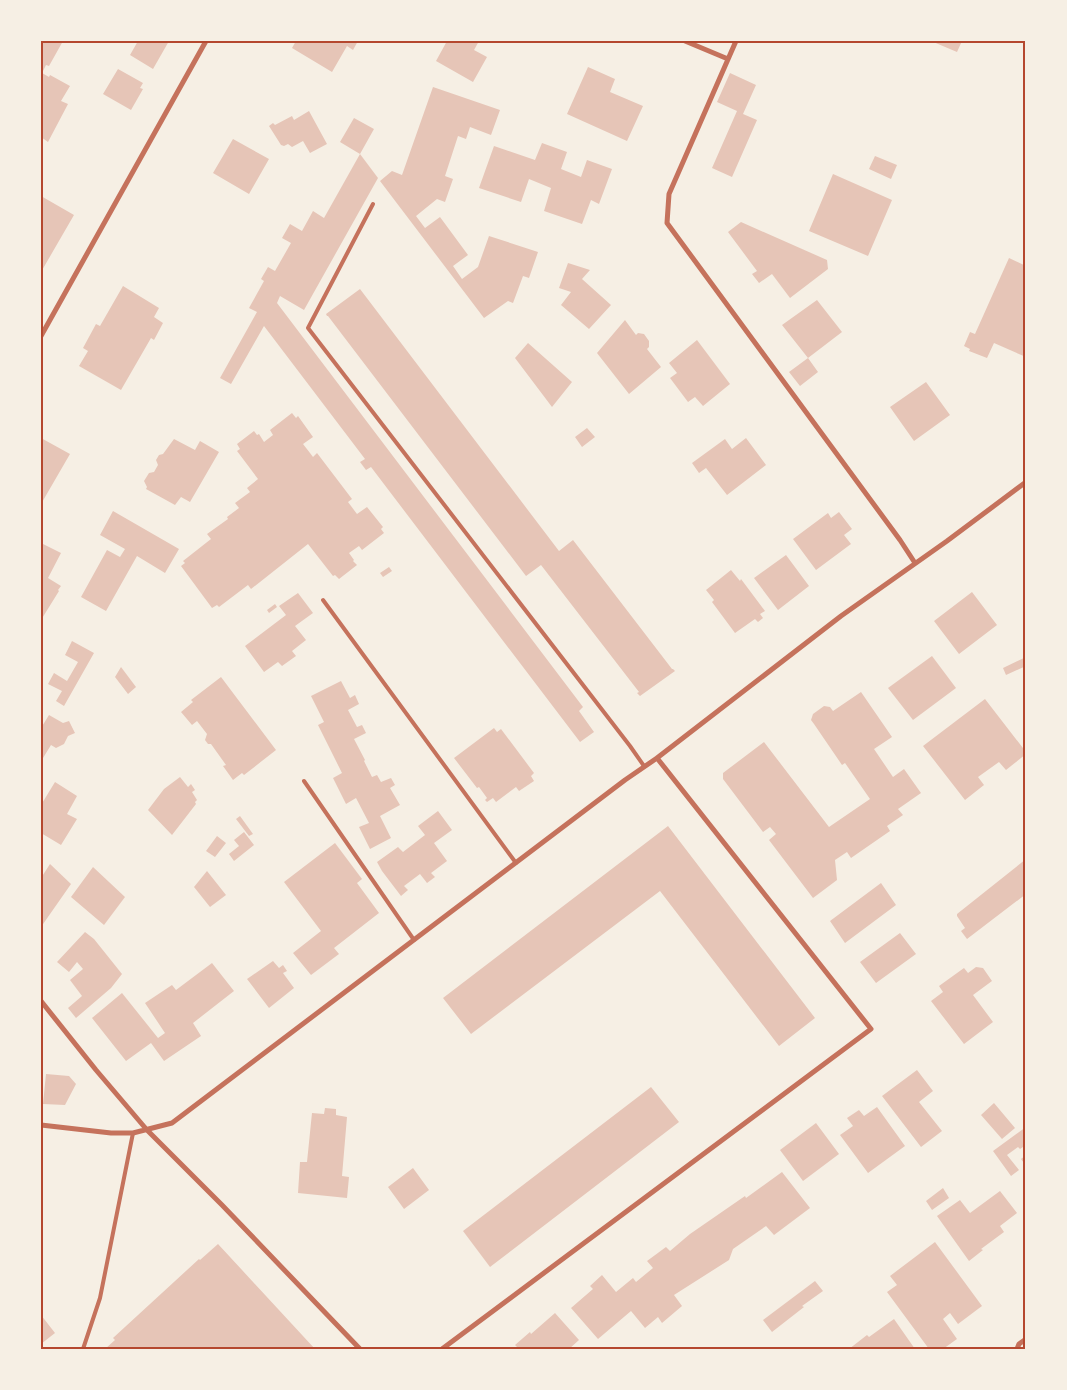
<svg xmlns="http://www.w3.org/2000/svg" width="1067" height="1390" font-family="Roboto,sans-serif">
  <style>
    .building { fill: #e6c5b7 }
    .lines { fill: none; stroke-linecap: round; stroke-linejoin: round }
    .service { stroke: #c5725c; stroke-width: 4 }
    .minor { stroke: #c5725c; stroke-width: 5 }
    .neatline { fill: none; stroke: #b5482f; stroke-width: 2 }
  </style>
  <rect width="100%" height="100%" fill="#f6efe4"/>
  <path class="building" d="M41 41H63L49 66 46 65 42 73 49 77 50 75 70 86 61 101 68 104 48 142 41 137Z
    M138 41H169L153 69 130 55Z
    M296 41H358L353 50 347 46 332 72 292 48Z
    M447 41H479L474 50 487 57 473 82 436 61Z
    M931 41H962L957 52Z
    M588 67 615 79 610 92 643 106 627 141 567 114Z
    M118 69 143 83 140 88 143 89 131 110 103 94Z
    M730 73 756 85 743 114 757 120 732 177 712 168 737 111 717 102Z
    M433 87 500 110 491 135 470 127 466 139 458 136 445 176 453 179 445 202 437 199 416 216 425 228 440 217 468 255 453 266 462 279 478 267 489 236 538 252 529 278 523 276 513 303 508 301 484 318 380 181 392 171 402 175Z
    M309 111 327 144 310 153 303 141 292 147 288 144 284 146 281 145 269 126 273 123 275 125 292 116 294 120Z
    M354 118 374 129 360 154 340 142Z
    M233 139 269 159 249 194 213 173Z
    M542 143 567 152 561 169 581 177 587 160 612 169 599 204 591 200 582 224 544 211 551 188 529 179 521 202 479 188 494 146 535 160Z
    M360 154 378 178 304 310 280 296 277 303 583 707 579 711 594 732 580 742 371 467 366 470 360 462 365 459 264 326 231 384 220 378 257 312 249 308 264 281 261 279 268 267 275 271 291 243 282 238 290 224 302 231 313 211 324 218Z
    M875 156 897 165 891 179 869 169Z
    M833 174 892 200 868 256 809 231Z
    M41 196 74 215 41 272Z
    M741 222 827 260 828 269 790 298 772 274 759 283 752 274 757 271 728 232Z
    M1009 258 1026 266V357L994 343 987 358 969 351 970 349 964 346 970 332 975 334Z
    M568 263 590 270 582 279 611 305 589 329 561 305 571 292 559 288Z
    M123 286 159 308 154 317 163 323 154 340 151 338 121 390 79 366 88 351 83 348 96 324 100 326Z
    M360 289 559 551 573 540 672 669H673L675 671 640 696 637 693 639 692 541 565 526 576 328 316H327L326 314Z
    M817 300 842 332 808 358 818 372 800 386 789 372 808 358 782 325Z
    M625 320 636 335 638 333 644 334 649 341V347L647 349 661 367 629 394 597 353Z
    M697 340 730 384 703 406 695 397 688 402 670 378 677 373 669 363Z
    M528 343 572 382 552 407 515 358Z
    M926 382 950 415 914 441 890 407Z
    M292 413 296 418 298 416 313 437 303 444 310 453 313 457 317 453 352 499 348 502 357 514 367 507 383 527 381 529 384 533 362 550 359 546 349 553 354 560 353 561 357 565 339 579 335 575 333 576 308 544 251 589 248 585 219 607 217 605 212 608 181 566 185 563 183 561 211 539 207 534 228 519 227 517 239 508 235 503 250 492 247 488 258 479 237 451 240 449 237 444 254 431 257 435 259 434 264 442 273 435 270 430Z
    M587 428 595 437 582 447 575 437Z
    M41 438 70 454 41 504Z
    M746 438 766 465 727 495 706 468 699 473 692 463 725 439 732 449Z
    M174 439 195 450 200 441 219 452 190 502 181 497 175 505 146 489 147 487 144 481 149 473 154 472 158 465 156 460 159 455 163 454Z
    M113 511 179 549 165 573 137 556 106 611 81 597 107 550 120 557 125 549 100 535Z
    M839 512 852 529 844 535 851 544 816 570 793 539 828 513 831 518Z
    M41 543 61 553 48 578 61 586 58 590 59 591 41 620Z
    M786 555 809 586 778 610 754 578Z
    M389 567 392 571 383 577 380 573Z
    M731 570 740 581 741 579 765 611 760 614 763 618 758 622 755 619 735 633 712 602 714 600 706 590Z
    M972 592 997 625 959 654 934 621Z
    M298 593 313 613 295 626 306 640 292 651 296 656 282 666 278 662 264 672 245 646 286 615 279 606Z
    M275 604 277 607 269 613 267 610Z
    M72 641 94 653 64 706 56 701 62 691 48 684 54 673 67 681 78 662 65 655Z
    M932 656 956 688 913 720 888 688Z
    M1026 657V666L1006 675 1003 668Z
    M121 667 136 687 128 694 115 677Z
    M221 677 276 750 244 775 242 773 233 780 223 766 226 765 211 744H208L205 740 207 734 197 721 192 725 181 712 193 702 191 700Z
    M341 681 350 698 355 695 359 704 348 710 357 727 362 725 366 733 354 739 365 760 364 761 372 777 377 775 381 782 391 778 395 785 390 788 400 805 380 816 391 838 370 849 359 827 369 823 356 798 346 804 333 778 342 773 318 725 324 722 311 696Z
    M861 692 892 737 874 749 893 777 904 769 921 793 898 809 903 815 887 826 890 831 851 858 847 852 835 860 837 880 813 898 769 840 776 834 770 827 763 832 723 779V773L764 742 829 827 870 799 845 763 842 765 814 724 811 720 813 714 824 706 830 707 833 711Z
    M985 699 1026 752V754L1006 770 999 762 978 777 984 785 965 800 923 746Z
    M49 715 63 723 69 721 75 733 68 736 64 744 56 748 51 745 43 758 41 757V728Z
    M494 728 497 732 501 729 534 773 531 776 534 781 519 791 516 787 496 802 493 798 487 802 485 800 487 798 479 787 477 788 454 758Z
    M180 777 188 787 191 784 195 790 192 792 197 800 195 802 196 804 172 835 148 810 164 789Z
    M55 782 77 796 67 814 77 819 61 845 41 833V805Z
    M438 811 452 830 434 843 447 861 431 873 435 877 427 883 420 874 404 886 408 890 401 896 382 871 377 862 398 847 403 852 425 835 418 826Z
    M240 816 253 834 249 836 236 819Z
    M668 826 815 1018 779 1046 660 891 471 1034 443 998Z
    M244 832 254 845 234 861 229 854 239 846 234 840Z
    M217 836 226 843 215 857 206 851Z
    M335 843 362 879 357 883 379 913 334 948 339 954 311 975 293 953 321 931 284 882Z
    M1026 859V894L967 939 961 931 965 928 957 916V914Z
    M50 864 71 884 41 927V878Z
    M93 867 125 897 104 925 71 897Z
    M207 871 226 895 210 907 194 887Z
    M881 883 896 905 845 943 830 921Z
    M85 932 94 939 122 974 111 988 76 1018 68 1008 82 996 70 980 83 969 77 962 69 972 57 962Z
    M900 933 916 954 876 983 860 962Z
    M273 961 279 968 283 965 287 971 283 973 294 988 269 1008 247 979Z
    M212 963 234 991 193 1023 201 1036 164 1061 151 1043 126 1061 92 1018 122 993 158 1038 165 1033 145 1003 172 985 176 990Z
    M976 967 983 968 992 981 973 995 993 1022 964 1044 931 1001 943 992 939 986 964 968 968 973Z
    M917 1070 933 1091 919 1102 942 1131 921 1147 882 1096Z
    M46 1074 69 1076 76 1084 65 1105 43 1104Z
    M651 1087 679 1122 490 1267 463 1231Z
    M994 1103 1015 1128 1002 1139 981 1115Z
    M877 1107 905 1146 868 1173 840 1135 853 1126 847 1118 859 1110 864 1116Z
    M325 1108 336 1109V1115L347 1117 342 1176 349 1177 347 1198 298 1193 300 1162H307L312 1113 324 1114Z
    M816 1123 839 1154 803 1181 780 1150Z
    M1026 1127V1145L1020 1149 1018 1147 1007 1155 1019 1170 1011 1176 993 1151Z
    M1026 1155V1166L1021 1159Z
    M413 1168 429 1190 404 1209 388 1187Z
    M782 1172 810 1208 774 1235 766 1226 733 1249 729 1260 674 1295 682 1306 662 1323 658 1317 645 1328 631 1311 598 1339 571 1308 593 1289 590 1286 602 1275 616 1292 633 1278 636 1282 653 1268 647 1261 666 1247 670 1251 690 1234 745 1196 746 1198Z
    M943 1188 949 1198 932 1210 926 1201Z
    M1000 1191 1017 1213 1000 1226 1004 1232 981 1249 983 1250 969 1261 937 1216 960 1200 970 1213Z
    M935 1242 982 1306 958 1324 950 1313 943 1319 957 1339 943 1349H929L887 1292 897 1285 890 1276Z
    M218 1244 315 1349H105L115 1340 113 1338 199 1259 200 1260Z
    M815 1281 823 1291 802 1306 804 1307 772 1332 763 1320Z
    M555 1313 579 1340 569 1349H519L515 1345 530 1332 531 1334Z
    M41 1315 55 1333 41 1344Z
    M894 1319 915 1349H849L867 1335 869 1337Z"/>
  <g class="lines">
    <path class="service" d="M373 204 308 328 630 746 644 766
      M323 600 516 863
      M304 781 414 940
      M83 1349 100 1298 133 1133"/>
    <path class="minor" d="M685 41 728 59
      M736 41 669 194 667 223 900 540 915 563
      M41 336 206 41
      M41 1001 96 1070 147 1130 222 1205 360 1349
      M41 1125 111 1133H133L172 1123 625 780 657 758 841 616 947 541 1026 482
      M442 1349 871 1029 657 758
      M1017 1349 1019 1344 1026 1339"/>
  </g>
  <rect width="1067" height="1390" fill="none" stroke="#f6efe4" stroke-width="85"/>
  <rect x="42" y="42" width="982" height="1306" class="neatline"/>
</svg>
